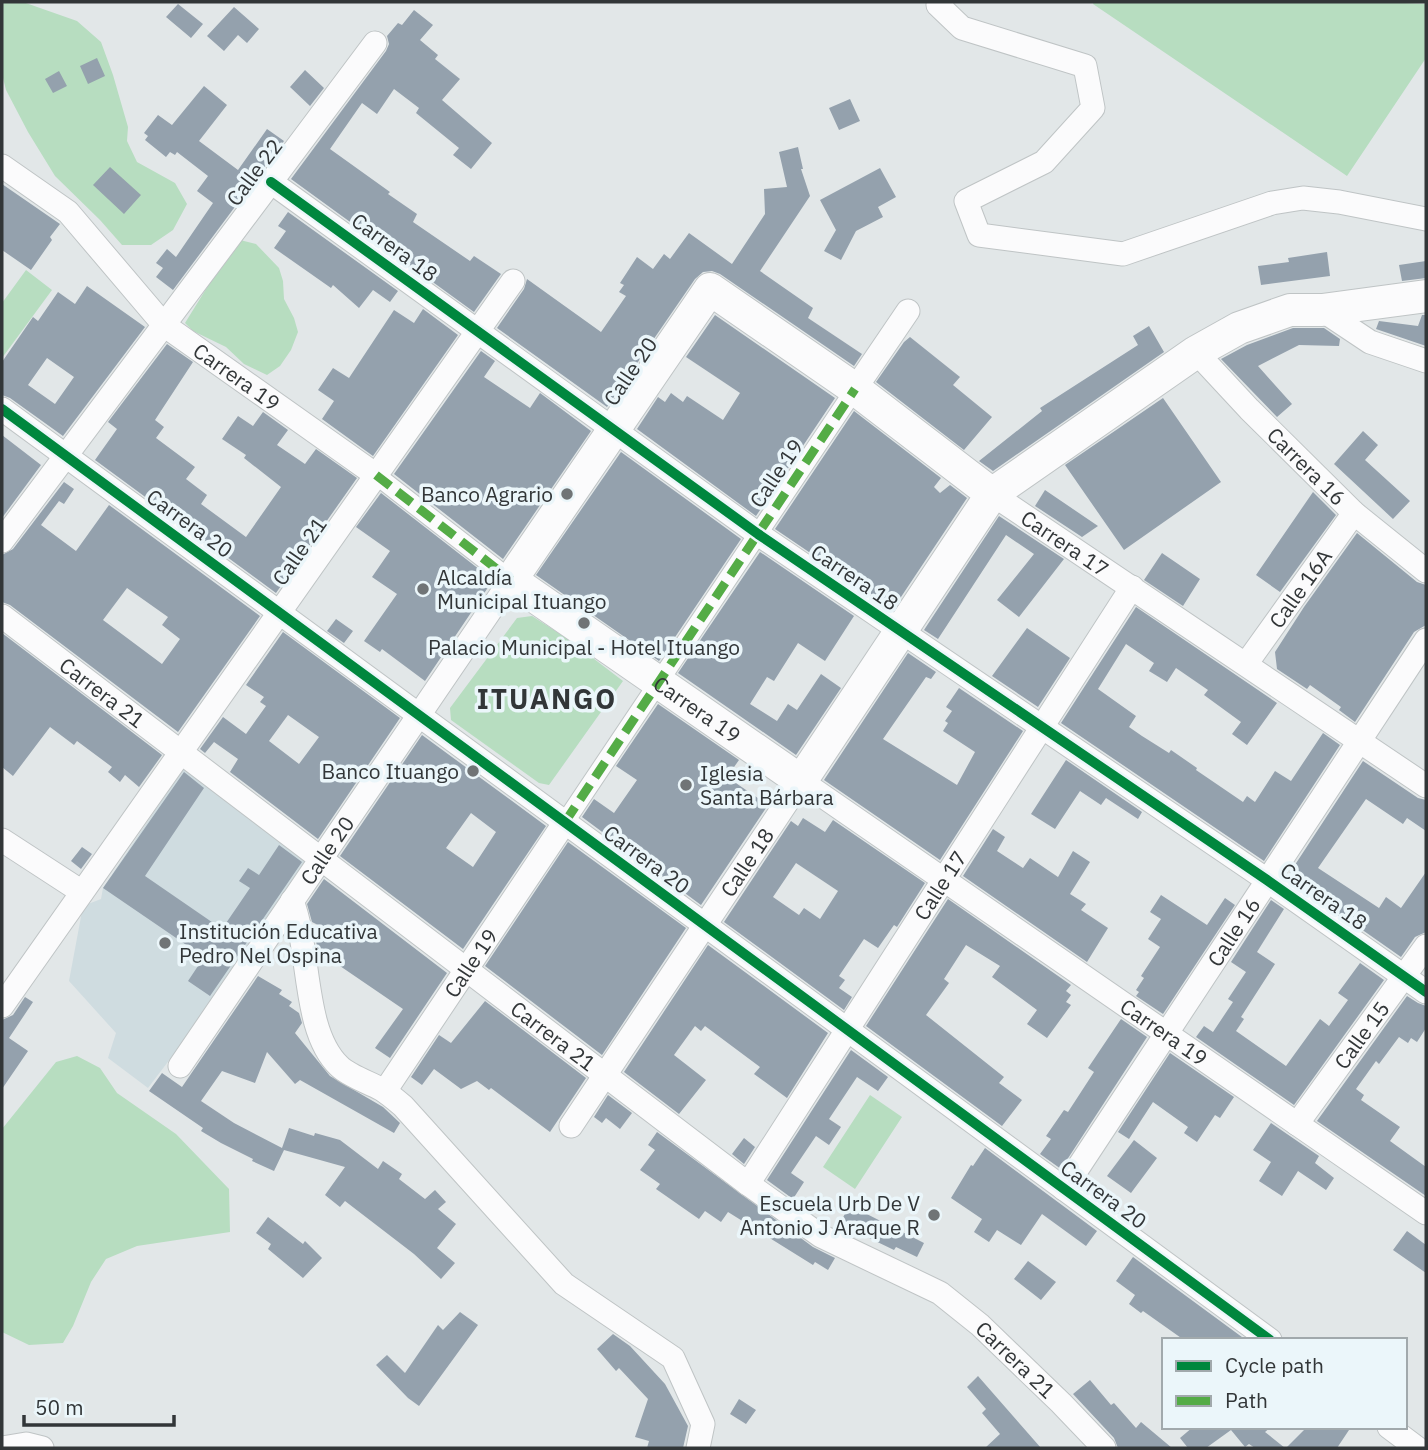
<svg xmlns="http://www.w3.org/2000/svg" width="1428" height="1450" font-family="'IBM Plex Sans',sans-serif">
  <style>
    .built { fill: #cfdce0 }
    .green { fill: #b7ddc0 }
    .building { fill: #94a1ad; fill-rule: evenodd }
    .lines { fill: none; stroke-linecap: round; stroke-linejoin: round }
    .pedestrian-casing { stroke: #bfc4c5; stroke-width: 20 }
    .minor-casing { stroke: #bfc4c5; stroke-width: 25 }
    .secondary-casing { stroke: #bfc4c5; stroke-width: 34 }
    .pedestrian { stroke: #fbfbfc; stroke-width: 18 }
    .minor { stroke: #fbfbfc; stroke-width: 23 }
    .secondary { stroke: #fbfbfc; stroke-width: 32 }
    .quiet { stroke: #54ac46; stroke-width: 9; stroke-dasharray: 18 9; stroke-linecap: butt }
    .cycleway-casing { stroke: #ebf6fa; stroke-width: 15 }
    .cycleway { stroke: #00873e; stroke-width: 10 }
    .poi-dot { fill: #707476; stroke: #ebf6fa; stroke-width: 2.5 }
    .labels { text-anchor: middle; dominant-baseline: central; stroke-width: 7; stroke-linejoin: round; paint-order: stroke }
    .street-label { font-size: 21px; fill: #323638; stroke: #ebf6fa }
    .poi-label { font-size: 21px; fill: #323638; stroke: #ebf6fa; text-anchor: end }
    .district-label { font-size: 28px; font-weight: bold; letter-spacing: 2px; fill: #323638; stroke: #ebf6fa }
  </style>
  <rect width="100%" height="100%" fill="#e2e7e8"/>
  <path class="built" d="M183 769 312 861 215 1000 148 1088 108 1058 116 1033 69 981 83 906 101 899 103 888Z"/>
  <path class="green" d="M2 2H23L77 21 101 42 113 75 128 127 127 141 137 162 175 183 187 204 173 230 151 245H122L100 220 55 176 28 132 6 90 2 74Z
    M1094 2H1383L1426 4V58L1347 176 1093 4Z
    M240 240 256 244 279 268 283 281 284 299 294 318 298 332 291 350 280 366 267 375 244 364 226 347 193 331 185 323 211 281Z
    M26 270 52 290 2 358V303Z
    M532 616 568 639 623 681 549 785 539 783 451 720 450 708 517 618Z
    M77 1056 100 1068 117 1093 176 1134 229 1189 230 1232 137 1246 106 1259 91 1282 73 1326 63 1343 29 1345 2 1332V1129L56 1062Z
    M870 1095 902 1117 855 1189 823 1167Z"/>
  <path class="building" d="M178 4 203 24 191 38 166 17Z
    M234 7 259 29 247 43 238 35 224 51 207 36Z
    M414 10 433 25 420 40 438 55 435 59 460 79 442 100 492 143 471 169 453 155 459 148 416 113 419 108 394 89 377 114 362 103 330 149 390 192 388 194 417 214 413 222 470 261 474 256 501 274 474 312 291 179 386 51 389 44 387 36 398 23 402 25Z
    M97 58 105 76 88 84 80 66Z
    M305 70 324 88 310 106 290 87Z
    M59 71 67 86 53 93 45 79Z
    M204 86 227 105 199 141 238 170 267 129 284 141 173 290 156 277 163 268 156 263 167 249 176 257 213 203 197 191 208 176 177 152 175 155 170 152 166 157 145 140 148 136 144 133 158 115 172 125Z
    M850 99 860 121 839 130 829 108Z
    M798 147 803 169H801L810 196 760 271 813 308 808 318 862 354 854 366 720 274 712 271 703 272 695 279 607 407 497 328 524 289 527 279 601 332 626 296 619 292 624 285 620 283 637 257 653 269 664 254 670 259 689 233 732 264 765 214 764 189 787 187 779 152Z
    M110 167 141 195 124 214 93 185Z
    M880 168 896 197 878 207 883 217 856 231 841 260 824 251 836 230 820 200Z
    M2 184 60 224 50 237 52 240 31 270 2 250Z
    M288 212 398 291 390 302 373 290 359 308 333 285 331 288 274 248 286 231 278 226Z
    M1327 252 1330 276 1261 285 1258 266 1289 262 1288 258Z
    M1426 261V278L1402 281 1399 265Z
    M87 286 145 327 63 436 10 398 2 395V362L33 317 38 321 58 292 75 304ZM47 358 74 377 55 404 28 385Z
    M423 309 458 335 373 456 322 419 334 401 318 390 333 368 349 378 394 310 414 323Z
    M715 315 835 398 756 516 637 429 658 397 665 402 671 393 683 402 687 396 723 420 740 393 686 357Z
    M1422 315H1426V346L1376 329 1379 321 1418 326Z
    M1149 326 1164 352 993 471 979 461 1042 411 1040 408 1138 345 1133 336Z
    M1293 328H1324L1340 339 1339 346 1299 345 1258 366 1292 404 1277 417 1221 359 1247 345Z
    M910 337 960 377 953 385 992 417 964 450 876 382 904 342Z
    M167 344 193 362 155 420 164 427 156 438 195 467 186 479 207 495 201 504 246 537 281 487 244 458 246 455 222 439 238 416 253 426 263 412 288 430 277 445 305 464 316 449 357 478 276 593 95 460 117 429 108 422Z
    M481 351 495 361 484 377 530 408 540 393 591 431 503 559 394 474Z
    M1163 398 1221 482 1124 550 1065 465Z
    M854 411 941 478 934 487 940 493 950 485 967 498 893 609 775 529Z
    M1363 431 1378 445 1365 460 1410 501 1393 519 1334 464Z
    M2 435 41 465 2 518Z
    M621 452 741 539 659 661 536 575Z
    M64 482 74 489 64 504 59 501 41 525 76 551 109 505 260 616 178 732 10 605 2 602V555L13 549ZM127 588 168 617 162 625 180 639 162 664 103 620Z
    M1045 490 1098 526 1082 537 1035 506Z
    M1313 492 1336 515 1280 592 1256 575Z
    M381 493 493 580 425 681 382 649 380 652 364 641 397 594 372 577 390 551 356 527Z
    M999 516 1064 559 1019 617 997 600 1034 554 1006 535 938 639 924 630Z
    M1357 533 1417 582 1426 585V625L1414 632 1355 722 1339 710 1341 707 1310 685 1307 689 1277 669 1275 652 1304 607Z
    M760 552 854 616 825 661 798 643 774 681 767 677 750 704 777 721 788 704 797 710 821 674 841 688 796 755 678 673Z
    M1162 553 1200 579 1183 606 1144 580Z
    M1136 607 1277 703 1247 745 1232 734 1241 722 1204 695 1208 690 1176 668 1167 682 1149 671 1154 663 1126 644 1098 689 1136 716 1129 727 1142 736 1169 753 1171 750 1197 768 1196 770 1243 802 1247 796 1255 802 1275 771 1291 781 1323 733 1340 745 1264 861 1061 723Z
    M336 619 353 631 344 643 327 631Z
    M1027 628 1070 658 1038 707 992 676Z
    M283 632 400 718 318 839 230 772 238 759 214 742 205 753 200 749 223 717 246 734 266 706 260 702 264 697 246 685ZM288 715 319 737 299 764 269 741Z
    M2 633 162 755 139 787 125 775 120 782 108 772 112 767 77 741 74 745 50 727 13 776 2 767Z
    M908 653 936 672 931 679 926 677 883 739 957 785 975 752 943 731 948 723 945 721 952 711 946 707 959 688 1023 731 940 860 824 780Z
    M658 704 739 760 727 777 768 805 701 905 582 817 594 799 614 813 637 780 616 766Z
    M422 735 546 826 463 949 340 856ZM471 813 496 832 473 867 446 848Z
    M1066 760 1142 812 1138 819 1106 798 1101 805 1080 791 1055 829 1031 814Z
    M1363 761 1418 798 1426 800V831L1407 818 1403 824 1366 799 1318 868 1379 908 1386 897 1401 908 1426 872V932L1415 937 1401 957 1287 877Z
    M184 772 204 788 145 876 222 929 250 888 239 881 248 868 259 875 279 845 302 862 210 996 188 981 204 957 103 888Z
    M803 818 825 832 833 820 925 883 897 927 894 925 878 948 864 939 839 976 845 980 839 988 852 997 844 1010 724 922 791 821 798 826ZM796 863 838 891 820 919 804 908 799 915 773 897Z
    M993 829 1005 837 997 851 1023 868 1030 858 1058 877 1073 851 1090 862 1070 894 1086 904 1081 910 1108 928 1087 962 963 876Z
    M568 842 686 928 602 1055 485 966Z
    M82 847 92 854 81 869 71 861Z
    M324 879 447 973 390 1058 375 1048 403 1009 318 951 314 931 318 925 312 922 307 904Z
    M1161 895 1207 925 1225 898 1235 905 1163 1014 1136 996 1139 992 1136 990 1144 978 1141 976 1160 947 1148 939 1161 919 1150 912Z
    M948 899 1071 985 1066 991 1071 995 1066 1002 1071 1005 1047 1038 1027 1024 1037 1010 992 977 1000 966 966 945 944 979 949 983 926 1015 1004 1077 999 1083 1022 1100 1002 1126 866 1026Z
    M1271 900 1284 909 1257 952 1275 964 1241 1017 1244 1019 1236 1031 1286 1066 1320 1019 1329 1026 1348 1000 1338 993 1360 963 1384 980 1294 1105 1196 1037 1204 1026 1213 1032 1233 1002 1228 999 1246 972 1231 962Z
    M708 945 828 1033 787 1098 754 1074 760 1067 705 1026 701 1031 695 1026 674 1055 706 1080 679 1114 624 1072Z
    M258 976 282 990 279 994 292 1002 289 1006 299 1013 302 1023 295 1033 330 1076 383 1107 400 1123 394 1133 300 1080 295 1084 267 1052 255 1083 222 1071 201 1101 234 1123 282 1148 289 1128 314 1136 315 1133 340 1140 378 1169 383 1161 402 1174 399 1179 425 1199 435 1190 446 1202 438 1209 456 1224 437 1248 455 1263 441 1279 414 1254 345 1201 340 1207 325 1195 345 1167 284 1150 274 1171 252 1161 253 1159 221 1143 201 1131 203 1128 149 1091 162 1073 182 1087Z
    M1407 996 1418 1003 1426 1006V1028L1417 1042 1411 1038 1408 1043 1399 1037 1379 1064 1376 1061 1356 1089 1364 1095 1361 1100 1400 1127 1390 1141 1426 1167V1196L1317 1121Z
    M25 997 33 1002 9 1038 28 1051 2 1089V1020L13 1015Z
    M485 1001 586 1078 550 1132 491 1088 489 1090 477 1081 461 1089 434 1069 422 1085 411 1077 439 1035 451 1043Z
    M1121 1019 1147 1037 1061 1169 1040 1154 1051 1139 1046 1136 1064 1110 1068 1112 1094 1072 1088 1068Z
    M851 1050 888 1077 878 1091 857 1077 829 1119 841 1127 829 1145 816 1136 791 1173 804 1182 793 1199 767 1180Z
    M1170 1053 1234 1097 1220 1118 1215 1115 1197 1142 1184 1133 1188 1127 1153 1102 1129 1139 1118 1132Z
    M608 1095 632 1113 620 1129 606 1118 602 1123 594 1117Z
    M1271 1123 1319 1156 1315 1163 1334 1178 1326 1190 1298 1171 1282 1196 1259 1181 1271 1162 1253 1150Z
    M657 1132 813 1247 835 1258 828 1270 815 1262 813 1265 728 1212 721 1222 705 1211 699 1219 656 1189 660 1184 640 1170 655 1150 648 1145Z
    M744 1138 755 1147 744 1164 732 1154Z
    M1134 1140 1157 1158 1131 1193 1107 1176Z
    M985 1148 1097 1231 1086 1246 1042 1214 1021 1245 997 1230 989 1242 974 1232 982 1219 951 1198 971 1165 973 1166Z
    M849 1205 924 1243 917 1257 896 1247 894 1250 840 1224Z
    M268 1217 303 1244 305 1241 322 1258 303 1278 268 1249 271 1244 256 1233Z
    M1407 1231 1426 1245V1273L1393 1250Z
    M1133 1257 1246 1340H1184L1143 1311 1141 1313 1129 1304 1135 1295 1116 1281Z
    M1028 1261 1056 1282 1041 1300 1014 1279Z
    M460 1312 478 1325 419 1406 408 1398 376 1365 387 1355 405 1373 438 1325 443 1330Z
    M613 1334 630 1346 665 1384 688 1426 683 1448H647L649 1441 635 1437 648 1399 619 1368 616 1371 597 1349Z
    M978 1376 1041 1448H985L1000 1434 982 1413 986 1409 967 1387Z
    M1090 1380 1111 1405 1114 1403 1136 1428 1141 1422 1172 1448H1118L1114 1438 1073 1394Z
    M739 1399 756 1410 746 1424 730 1414Z
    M1193 1427H1271L1265 1432 1285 1448H1255L1249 1444 1245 1447 1231 1430 1206 1448H1188L1180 1438Z
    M1307 1427H1351L1337 1448H1286Z"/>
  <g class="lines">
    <g class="pedestrian-casing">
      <path id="pedestrian" d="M376 475 511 580
        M565 822 855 389"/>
    </g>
    <g class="minor-casing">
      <g id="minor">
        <path d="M942 2 938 5 962 28 1085 66 1093 108 1044 162 966 201 979 235 1123 254 1272 203 1303 198 1339 202 1426 219"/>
        <path id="s1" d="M2 166 68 212 164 325 376 475"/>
        <path d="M271 182 758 534 1267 880 1426 992"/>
        <path d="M1322 310 1370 342 1426 361"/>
        <path id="s2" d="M1196 352 1249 409 1354 513 1426 571"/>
        <path d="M855 389 908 311"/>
        <path d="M2 409 1270 1340"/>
        <path id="s3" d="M992 494 1426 786"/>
        <path d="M2 541 375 43"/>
        <path id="s4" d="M2 616 748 1184 821 1236 940 1293 980 1325 1061 1403 1104 1448"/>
        <path id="s5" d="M1246 664 1354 513"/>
        <path d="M2 840 82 892"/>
        <path d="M292 901C311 950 302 1030 339 1066 349 1076 368 1082 381 1089 389 1094 396 1100 403 1106L564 1284 673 1358 703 1424 698 1448"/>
        <path d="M2 1006 513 281"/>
        <path id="s6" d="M180 1066 511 580"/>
        <path id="s7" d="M385 1091 565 822"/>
        <path id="s8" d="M1297 1124 1426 946"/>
        <path id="s9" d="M571 1126 801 781 1426 1213"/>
        <path id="s10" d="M748 1184 1132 587"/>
        <path id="s11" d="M1064 1189 1426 640"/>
        <path d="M1389 1427 1417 1448"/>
        <path d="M2 1448 26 1444 42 1448"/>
      </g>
    </g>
    <g class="secondary-casing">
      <g id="secondary">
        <path id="s12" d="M992 494 855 389 710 289 511 580 801 781 992 494 1196 352 1239 328 1290 310H1322L1426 296"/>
      </g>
    </g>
    <use href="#pedestrian" class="pedestrian"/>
    <use href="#minor" class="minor"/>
    <use href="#secondary" class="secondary"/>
    <path class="quiet" d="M376 475 511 580
      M565 822 855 389"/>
    <g class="cycleway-casing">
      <path id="cycleway" d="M271 182 758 534 1267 880 1426 992
        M2 409 1270 1340"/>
    </g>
    <use href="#cycleway" class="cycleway"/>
  </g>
  <g class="poi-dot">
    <circle cx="567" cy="494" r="7"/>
    <circle cx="423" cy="589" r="7"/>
    <circle cx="584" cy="623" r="7"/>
    <circle cx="473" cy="771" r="7"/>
    <circle cx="686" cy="785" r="7"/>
    <circle cx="165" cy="943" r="7"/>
    <circle cx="934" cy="1215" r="7"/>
  </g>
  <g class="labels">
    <g class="street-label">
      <text transform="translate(254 172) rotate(-53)">Calle 22</text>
      <text transform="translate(395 247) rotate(36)">Carrera 18</text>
      <text transform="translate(630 371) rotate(-56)">Calle 20</text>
      <text stroke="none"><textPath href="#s1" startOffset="318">Carrera 19</textPath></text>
      <text stroke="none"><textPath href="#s2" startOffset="159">Carrera 16</textPath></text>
      <text transform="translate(776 473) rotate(-56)">Calle 19</text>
      <text transform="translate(190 523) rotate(36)">Carrera 20</text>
      <text stroke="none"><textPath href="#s3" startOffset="88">Carrera 17</textPath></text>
      <text transform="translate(299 551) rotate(-55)">Calle 21</text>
      <text transform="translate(855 577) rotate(34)">Carrera 18</text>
      <text stroke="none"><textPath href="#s5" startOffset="93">Calle 16A</textPath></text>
      <text stroke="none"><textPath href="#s4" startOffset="126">Carrera 21</textPath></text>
      <text stroke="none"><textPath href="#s12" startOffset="928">Carrera 19</textPath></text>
      <text stroke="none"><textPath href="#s6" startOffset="261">Calle 20</textPath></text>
      <text transform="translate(647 859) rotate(36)">Carrera 20</text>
      <text stroke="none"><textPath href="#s9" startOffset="317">Calle 18</textPath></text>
      <text stroke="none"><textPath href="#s10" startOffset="355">Calle 17</textPath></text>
      <text transform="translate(1324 896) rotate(35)">Carrera 18</text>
      <text stroke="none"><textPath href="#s11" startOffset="308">Calle 16</textPath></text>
      <text stroke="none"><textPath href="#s7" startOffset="154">Calle 19</textPath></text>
      <text stroke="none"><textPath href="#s9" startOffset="856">Carrera 19</textPath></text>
      <text stroke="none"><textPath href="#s4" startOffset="693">Carrera 21</textPath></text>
      <text stroke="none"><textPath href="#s8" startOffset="110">Calle 15</textPath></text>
      <text transform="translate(1104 1194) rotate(36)">Carrera 20</text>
      <text stroke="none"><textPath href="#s4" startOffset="1260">Carrera 21</textPath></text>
    </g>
    <g class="poi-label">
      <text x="553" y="494">Banco Agrario</text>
      <text x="437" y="577" text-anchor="start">Alcaldía<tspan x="437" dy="24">Municipal Ituango</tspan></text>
      <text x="584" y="647" text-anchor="middle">Palacio Municipal - Hotel Ituango</text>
      <text x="459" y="771">Banco Ituango</text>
      <text x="700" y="773" text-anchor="start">Iglesia<tspan x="700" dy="24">Santa Bárbara</tspan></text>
      <text x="179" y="931" text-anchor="start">Institución Educativa<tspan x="179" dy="24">Pedro Nel Ospina</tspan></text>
      <text x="920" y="1203">Escuela Urb De V<tspan x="920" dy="24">Antonio J Araque R</tspan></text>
    </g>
    <g class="district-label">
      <text x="547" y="698">ITUANGO</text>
    </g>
  </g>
  <rect width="1428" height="1450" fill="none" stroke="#323638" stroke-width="7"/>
  <rect x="1162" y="1338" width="245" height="91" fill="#ebf6fa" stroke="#a1a9ac" stroke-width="2"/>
  <rect x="1176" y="1361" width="35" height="10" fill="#00873e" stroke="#a1a9ac" stroke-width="2"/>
  <text x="1225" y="1373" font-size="21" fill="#323638">Cycle path</text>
  <rect x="1176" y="1396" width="35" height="10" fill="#54ac46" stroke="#a1a9ac" stroke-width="2"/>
  <text x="1225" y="1408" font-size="21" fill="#323638">Path</text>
  <path d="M24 1415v10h150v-10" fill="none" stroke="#323638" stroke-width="3.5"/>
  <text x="35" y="1415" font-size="21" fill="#323638" stroke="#ebf6fa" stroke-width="5" paint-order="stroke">50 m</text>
</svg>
